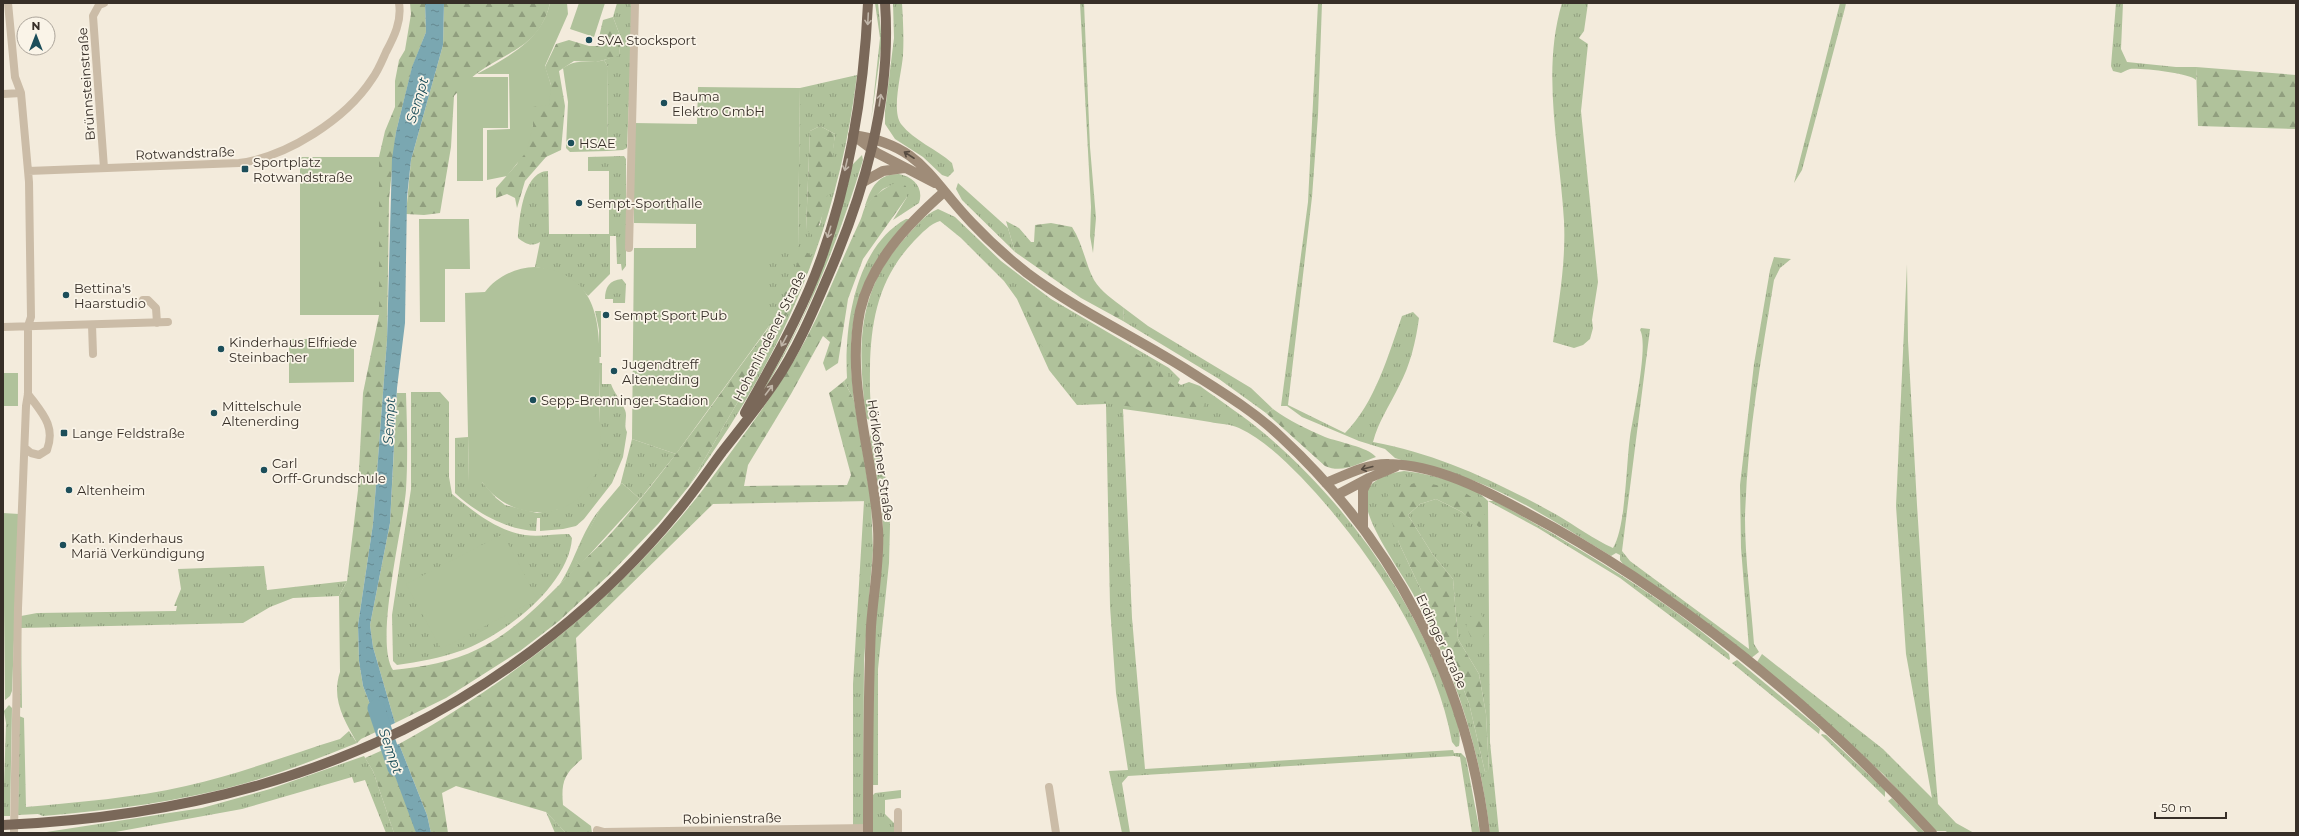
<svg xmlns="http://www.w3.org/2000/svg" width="2299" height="836" font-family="Montserrat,sans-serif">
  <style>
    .grass { fill: url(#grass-tufts); fill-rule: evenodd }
    .forest { fill: url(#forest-firs) }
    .green { fill: #b0c29b }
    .water { fill: url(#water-ripples) }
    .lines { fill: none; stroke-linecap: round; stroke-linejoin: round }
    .river { stroke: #7aa7b1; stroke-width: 17 }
    .street { stroke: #cbbca7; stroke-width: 8 }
    .secondary { stroke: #9f8c78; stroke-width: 10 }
    .primary { stroke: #7a6859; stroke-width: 10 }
    .oneway { stroke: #c0b5a8 }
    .oneway2 { stroke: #564b40 }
    .poi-dot { fill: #1c4e5a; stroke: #faf4e8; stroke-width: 1.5 }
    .labels { text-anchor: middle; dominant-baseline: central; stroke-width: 3.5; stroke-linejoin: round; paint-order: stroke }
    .poi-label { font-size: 13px; fill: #372f28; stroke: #faf4e8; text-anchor: start }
    .street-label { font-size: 13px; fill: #372f28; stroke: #faf4e8 }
    .water-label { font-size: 14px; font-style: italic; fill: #1c4e5a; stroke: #faf4e8 }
  </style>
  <defs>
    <pattern id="grass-tufts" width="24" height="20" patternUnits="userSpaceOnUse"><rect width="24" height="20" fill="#b0c29b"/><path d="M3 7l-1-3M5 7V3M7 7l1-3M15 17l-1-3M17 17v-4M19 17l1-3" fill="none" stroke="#909e7e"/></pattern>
    <pattern id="forest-firs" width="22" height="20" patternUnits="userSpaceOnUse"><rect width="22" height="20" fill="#b0c29b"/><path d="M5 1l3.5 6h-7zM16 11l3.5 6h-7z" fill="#909e7e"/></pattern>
    <pattern id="water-ripples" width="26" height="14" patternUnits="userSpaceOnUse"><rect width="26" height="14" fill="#7aa7b1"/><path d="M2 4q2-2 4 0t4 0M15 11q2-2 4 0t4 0" fill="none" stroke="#658890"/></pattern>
  </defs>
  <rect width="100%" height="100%" fill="#f3ebdc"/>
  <path class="grass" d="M617 3H633L627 148 623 150 607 151 608 67 604 60 619 55 621 38 613 17Z
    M875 3H878L882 41 871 121 880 38Z
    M893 3H902C903 20 904 38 903 55 902 72 891 110 901 124 914 141 937 149 952 163L954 171 948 177 942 175 923 157 895 139 885 124V111L894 38Z
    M1080 3H1084L1090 147 1096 218 1093 253 1090 236 1091 207Z
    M1318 3H1322L1318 115 1312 197 1288 405 1345 433C1375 403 1388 356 1402 316L1413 312 1419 318C1416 341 1410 366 1399 386 1390 405 1378 422 1373 442 1439 454 1499 483 1557 515 1576 526 1593 539 1613 548 1626 527 1626 465 1630 437 1633 417 1649 344 1640 330L1641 328 1650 329 1622 551 1630 561 1749 649 1741 548 1740 485 1754 364 1770 270 1774 257 1791 259 1780 268 1774 280C1761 359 1747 438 1745 518 1745 560 1751 602 1754 644L1759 652 1750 659 1623 564 1620 560V555L1616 553 1611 556C1568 530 1525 501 1477 482 1451 472 1422 467 1395 458L1385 449 1359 441 1302 417 1287 406H1281L1308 202Z
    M1562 3H1588L1584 31 1579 38 1588 44 1581 111 1598 282 1592 320 1593 328 1590 339 1583 345 1574 348 1553 342C1559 302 1566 261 1564 221 1560 149 1541 73 1562 3Z
    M1840 3H1846L1845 8 1802 170 1794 183Z
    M2116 3H2123L2121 49 2127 62 2176 67H2196V80C2189 73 2141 68 2130 69 2126 70 2124 72 2121 73L2113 71 2111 66Z
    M857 75C838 230 781 360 689 486L776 336 767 330 769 326V249H798L800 88ZM820 126 835 134 828 186 820 225 806 230 810 131Z
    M862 155 863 160C837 245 805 325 758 400 775 368 794 338 808 305 827 260 839 213 852 165Z
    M624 156 626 159V266L622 271 621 264H617L616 236H610V274L588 296C578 282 552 269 535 267L540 242C531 247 526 244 518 238 519 220 523 171 548 171L549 234H609V171H588V157Z
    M899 174C914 177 924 188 919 203L893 220 907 197 897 183 883 189 865 206C871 187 878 174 899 174Z
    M958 183 1008 228 1015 252 962 200 956 189Z
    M938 209 955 217 1001 261 1051 299 1169 368 1180 379 1178 383 1181 385 1189 382 1200 386C1222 402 1245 417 1265 434 1343 501 1402 582 1441 677 1448 695 1463 727 1459 746L1456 747 1452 742C1435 646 1367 546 1301 477 1283 459 1263 439 1239 428 1231 424 1219 424 1210 422 1181 417 1152 413 1123 409L1132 618 1145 769 1453 750 1454 753H1461L1466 758 1480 833H1472L1460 757 1454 756 1128 776 1122 783 1130 833H1122L1109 771 1128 770 1116 693 1110 606 1106 404 1077 405 1049 370 1017 299 1004 281 961 238 940 221C931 223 921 234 914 241 879 278 871 319 870 367 870 384 869 404 874 419L872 422 866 418C858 349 855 291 906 237 916 226 925 214 938 209Z
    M906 219H909C855 278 845 322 854 400L844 381 847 378C844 326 855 247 906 219Z
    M1907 264 1908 341 1917 505 1929 695 1938 804 1956 823 1974 833H1944L1947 831H1935L1883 774 1757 662 1762 654 1883 749 1932 798 1906 654 1896 506Z
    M622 279 626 284 625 303H613V299H605C605 288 609 280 622 279Z
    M1124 308 1148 326 1251 388 1273 409 1266 413 1219 379 1123 321Z
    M595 311H601V357H599V330Z
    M599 363H602V384H611C614 393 621 400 625 410 628 417 623 425 627 432L623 457 612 483 584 519 576 526 563 529 540 531V518H537L536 531C507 530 475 512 455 493V438L468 437 469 482H482L496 498 505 505 537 513 558 509 577 498 600 450Z
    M411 392H440L449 402V477L452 494C473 511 497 531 525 535 539 537 554 534 569 534L572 538C569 586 502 637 460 651 440 658 419 662 397 665L393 661 392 615 411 489Z
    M873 426 877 428 889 498 890 526 889 563 878 669V785H872L873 656 883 533 882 509 870 437Z
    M632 439 676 454 640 499 622 483 620 486Z
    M1404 471C1426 473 1474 484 1488 501H1495C1577 547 1657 593 1729 654L1730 659 1729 660 1620 578 1538 528 1488 501 1490 742 1499 833H1490C1480 748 1454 667 1412 592 1400 570 1362 519 1366 495 1369 479 1390 473 1404 471ZM1388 494 1481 503 1480 527 1462 512 1436 499 1420 504 1408 515 1433 555 1453 579 1458 639 1479 674 1486 714 1489 770 1485 772 1469 703 1442 635 1399 543Z
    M864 501H871L873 550 864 660 863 833H853V684Z
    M600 509 575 558 580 565 560 584C576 559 581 532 600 509Z
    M264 566 267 590 347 581 339 596 293 598 270 607 243 623 21 628 22 708 19 707 21 616 37 613 176 611 177 606H174L181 589 178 569Z
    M1737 660 1820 729 1819 734 1732 663Z
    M9 705 12 708 10 816H3L6 723 4 711Z
    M19 716 24 718 26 807C80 802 133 798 186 786 239 774 288 755 340 739L349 731 357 743C320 758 284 772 246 783 179 802 111 810 43 816L38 814 18 815Z
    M1822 734 1826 735 1885 790V797L1821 735Z
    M364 756 373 771 394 833H386L365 780 354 783 352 777 242 809 110 833H40L202 808 270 789Z
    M901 790V798L885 800V814L895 824V833H871L872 796 875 793Z
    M1892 798 1925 833H1919L1888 801Z
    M546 812 566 833H555Z"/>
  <path class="forest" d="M410 3H425L426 32 412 68 396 132 389 199 387 340 373 524 358 625 359 661 363 686 380 730 361 739 357 743C344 720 331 699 340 672L339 596 347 581 358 490 363 393 379 315V157L385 131 395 107V81L399 60 405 50 411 14Z
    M444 3H550C540 47 507 51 476 74 468 80 461 89 454 96L451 147 440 213 424 215 406 214 411 160 443 45Z
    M613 17 621 38 619 56 596 62 574 61 559 71 565 106 561 150 546 157 525 181 517 208 515 198 507 194 496 198V188L517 164 533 125V106L551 85 545 67 556 44 569 40 589 46H597L603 20Z
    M2196 67 2296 75V129L2198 126Z
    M820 126 835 134C831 167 830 206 814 236L806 230 810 131Z
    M897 182 906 186 907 197 863 259 848 299 838 363 826 371 823 363 830 342 823 336 791 394 748 465 744 486 847 485 851 475 829 393 844 381 854 400 871 501 713 504 576 638 582 759C564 774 561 782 563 805L591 826 592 833H566L546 812 456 786 442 793 448 833H431L427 815 399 744C519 677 628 590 711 479 744 434 780 388 806 339 826 301 841 261 859 223 862 218 863 210 866 205 874 195 885 188 897 182Z
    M1006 221 1019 228 1031 242H1034L1035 225 1051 223 1072 227C1083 244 1085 263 1094 280 1101 292 1114 300 1124 308L1123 321 1081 298 1015 252Z
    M803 250 812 256 809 269 782 324 773 321Z
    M1029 287 1088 327 1165 370 1171 384 1183 391 1190 388 1206 399 1203 408 1185 414 1082 400 1053 371 1019 294Z
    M767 330 776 336 689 486 659 523 610 574 559 621 520 651 446 698 395 723 373 647 370 625 390 523 397 393H406C407 425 408 458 406 490 403 528 374 642 393 670 422 667 453 662 478 649 512 633 539 605 565 579 581 562 599 547 614 530 670 467 717 397 767 330Z
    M1273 409C1289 421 1307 429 1325 437 1338 442 1368 447 1376 457 1359 463 1343 474 1325 466L1266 413Z
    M1419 481 1462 491 1481 503 1485 517 1480 528 1462 512 1436 499 1420 504 1408 515 1433 555 1453 579 1458 639 1479 674 1486 714 1489 771 1485 772 1469 703 1442 635 1399 543 1386 504 1388 494Z
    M1474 609 1480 611 1486 627 1483 638 1473 642 1466 626Z
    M385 749 415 827 416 833H394L373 771 365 758Z"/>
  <path class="green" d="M550 3H567L568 14 545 66 551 85 549 105 533 107V125L527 151 507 176 487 180V130L510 129 509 74H477C508 57 542 40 550 3Z
    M579 3H605L594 37 570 29Z
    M604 60 608 67 607 151 570 152 566 148 568 102 563 68C580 57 587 65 604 60Z
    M457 77H508V128H483V181H457Z
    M698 87 800 88 798 250H769V326L676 454 632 439 634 248H696V224L634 223V123L697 124Z
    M300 157H379V315H300Z
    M419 219H469L470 269H445V322H420Z
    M535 267C610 274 599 343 599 398 599 421 604 449 596 471 578 524 512 524 482 482H469L465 293 485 292C496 277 516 267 535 267Z
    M289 339H354V382L289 383Z
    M3 373H18V406H3Z
    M622 483 640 499 580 565 574 558 600 509Z
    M3 513 19 514 12 691 10 696 5 700Z
    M503 534 537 599 441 649 406 584Z"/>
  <path class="water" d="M425 3H444L443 45 411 160 407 197 405 323 397 388 390 523 370 625 373 647 395 723 380 730 363 686 359 661 358 625 373 524 387 340 392 159 396 132 412 67 426 32Z
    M399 744 427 815 431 833H416L385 749Z"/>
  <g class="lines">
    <path class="river" d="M376 708 396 768"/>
    <path class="street" d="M8 3 15 77 21 93 29 182 31 317 28 326V394L26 406 18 608 14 833
      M3 94 21 93
      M104 168 93 16 99 5 104 3
      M28 171 239 163C287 157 346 119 372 79 378 71 382 61 386 52 394 37 402 21 399 3
      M629 248 635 3
      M143 300H148L156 308 157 323
      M92 325 93 354
      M3 327 168 322
      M25 448 31 453 39 455 47 450C56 426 42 413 28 394
      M1049 787 1056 833
      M898 812V833
      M597 830 604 832 868 828"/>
    <path class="secondary" d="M853 135C921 145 929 178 972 223 989 241 1008 258 1027 273 1079 312 1138 338 1192 373 1222 392 1255 412 1281 437 1393 541 1467 680 1485 833
      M854 136 877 153 935 183
      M863 182 883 171 904 168
      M1326 483C1345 475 1368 463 1389 464 1436 465 1483 489 1523 511 1672 589 1819 709 1932 833
      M1337 495 1369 478 1395 467
      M1363 527V490L1369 478
      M868 833C868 764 868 696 871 627 873 595 880 561 878 529 874 457 845 384 860 311 871 262 908 224 944 192"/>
    <path class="primary" d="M745 413C770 368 796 323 815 275 848 191 864 93 868 3
      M3 825C141 819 279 791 403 730 508 678 605 601 678 511 694 492 708 471 722 452 740 429 759 406 775 382 796 351 811 316 826 281 864 194 892 99 885 3"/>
  </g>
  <defs><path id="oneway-shaft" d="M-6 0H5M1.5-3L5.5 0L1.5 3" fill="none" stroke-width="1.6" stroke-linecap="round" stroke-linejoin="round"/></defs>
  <g class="oneway">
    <use href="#oneway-shaft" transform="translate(868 19) rotate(93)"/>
    <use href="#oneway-shaft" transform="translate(880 100) rotate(-81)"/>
    <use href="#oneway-shaft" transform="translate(846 165) rotate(103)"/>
    <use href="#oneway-shaft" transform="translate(829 232) rotate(107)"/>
    <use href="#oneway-shaft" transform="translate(784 341) rotate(118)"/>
    <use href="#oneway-shaft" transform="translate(769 390) rotate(-53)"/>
  </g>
  <g class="oneway2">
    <use href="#oneway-shaft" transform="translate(909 155) rotate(-147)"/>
    <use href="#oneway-shaft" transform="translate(1367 468) rotate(166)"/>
  </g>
  <g class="poi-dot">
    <circle cx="589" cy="40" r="4"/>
    <circle cx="664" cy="103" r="4"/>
    <circle cx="571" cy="143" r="4"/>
    <rect x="241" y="165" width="8" height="8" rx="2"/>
    <circle cx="579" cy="203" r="4"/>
    <circle cx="66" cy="295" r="4"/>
    <circle cx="606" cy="315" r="4"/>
    <circle cx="221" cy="349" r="4"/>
    <circle cx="614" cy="371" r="4"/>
    <circle cx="533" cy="400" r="4"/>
    <circle cx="214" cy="413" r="4"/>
    <rect x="60" y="429" width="8" height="8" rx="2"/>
    <circle cx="264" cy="470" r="4"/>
    <circle cx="69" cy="490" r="4"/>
    <circle cx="63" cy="545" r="4"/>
  </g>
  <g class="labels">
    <g class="poi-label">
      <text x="597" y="40">SVA Stocksport</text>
      <text x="672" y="96">Bauma<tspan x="672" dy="15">Elektro GmbH</tspan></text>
      <text x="579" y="143">HSAE</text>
      <text x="253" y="162">Sportplatz<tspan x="253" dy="15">Rotwandstraße</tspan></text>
      <text x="587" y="203">Sempt-Sporthalle</text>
      <text x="74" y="288">Bettina's<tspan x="74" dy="15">Haarstudio</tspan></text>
      <text x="614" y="315">Sempt Sport Pub</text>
      <text x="229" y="342">Kinderhaus Elfriede<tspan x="229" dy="15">Steinbacher</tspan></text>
      <text x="622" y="364">Jugendtreff<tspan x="622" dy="15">Altenerding</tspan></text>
      <text x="541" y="400">Sepp-Brenninger-Stadion</text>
      <text x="222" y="406">Mittelschule<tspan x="222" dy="15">Altenerding</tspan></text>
      <text x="72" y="433">Lange Feldstraße</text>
      <text x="272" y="463">Carl<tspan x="272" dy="15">Orff-Grundschule</tspan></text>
      <text x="77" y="490">Altenheim</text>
      <text x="71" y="538">Kath. Kinderhaus<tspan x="71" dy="15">Mariä Verkündigung</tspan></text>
    </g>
    <g class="street-label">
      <text transform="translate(86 84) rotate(-94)">Brünnsteinstraße</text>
      <text transform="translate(185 153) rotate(-2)">Rotwandstraße</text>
      <text transform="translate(769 336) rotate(-63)">Hohenlindener Straße</text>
      <text transform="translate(881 460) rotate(82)">Hörlkofener Straße</text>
      <text transform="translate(1442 641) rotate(65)">Erdinger Straße</text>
      <text transform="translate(732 818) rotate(-1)">Robinienstraße</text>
    </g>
    <g class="water-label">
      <text transform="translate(417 100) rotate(-73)">Sempt</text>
      <text transform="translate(389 421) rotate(-87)">Sempt</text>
      <text transform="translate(391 751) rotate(71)">Sempt</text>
    </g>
  </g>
  <rect width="2299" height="836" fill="none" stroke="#372f28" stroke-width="8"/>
  <g transform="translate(36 36)"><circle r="19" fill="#faf4e8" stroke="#aca59b"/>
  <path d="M0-3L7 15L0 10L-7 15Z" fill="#1c4e5a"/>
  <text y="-6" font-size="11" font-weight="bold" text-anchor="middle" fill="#372f28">N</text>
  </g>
  <path d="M2155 812v6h71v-6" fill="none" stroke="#372f28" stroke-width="2"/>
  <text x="2161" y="812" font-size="12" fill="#372f28" stroke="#faf4e8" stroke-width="3" paint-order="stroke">50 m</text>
</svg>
